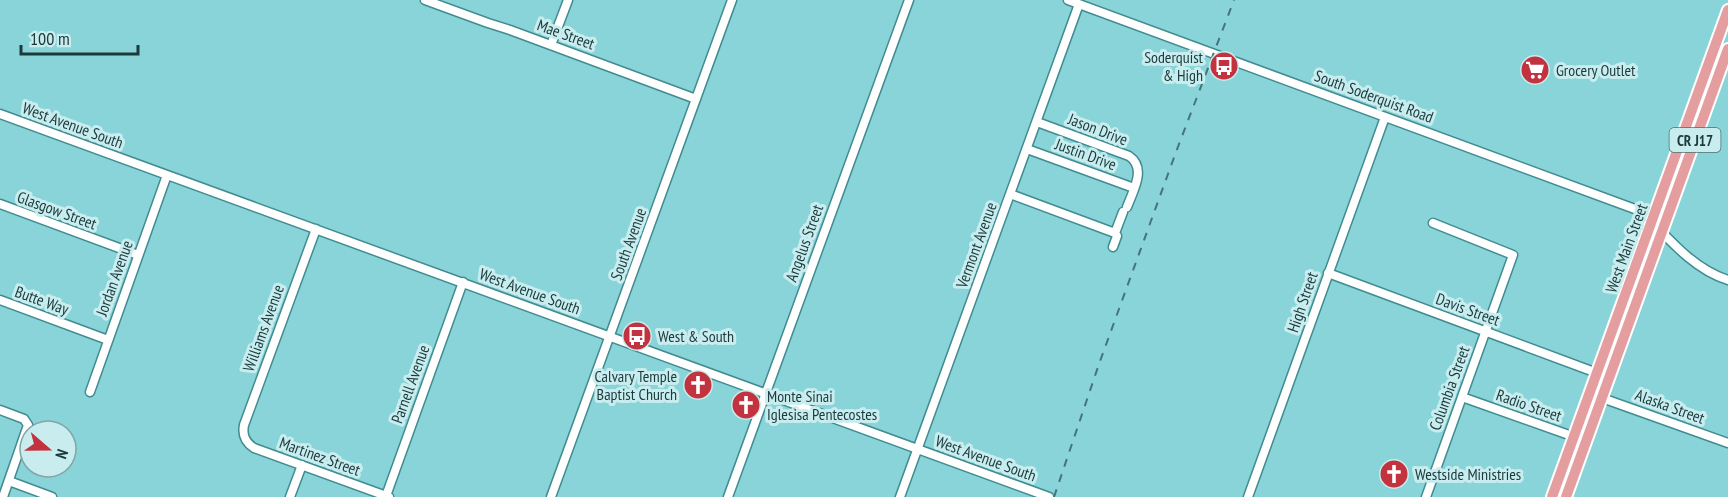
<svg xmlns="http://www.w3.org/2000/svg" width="1728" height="497" font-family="'PT Sans Narrow',sans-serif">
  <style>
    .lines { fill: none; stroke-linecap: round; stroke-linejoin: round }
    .minor-casing { stroke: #408c91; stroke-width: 11 }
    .major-casing { stroke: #fff; stroke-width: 14 }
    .minor { stroke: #fff; stroke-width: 8 }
    .major { stroke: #e59ea0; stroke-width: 10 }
    .rail { stroke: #447578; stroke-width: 2; stroke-dasharray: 8 8; stroke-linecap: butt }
    .labels { text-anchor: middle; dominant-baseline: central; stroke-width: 6; stroke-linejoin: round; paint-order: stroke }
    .shield { fill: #c9edef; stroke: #4e7072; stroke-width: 1.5 }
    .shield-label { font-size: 15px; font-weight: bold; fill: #1a3a3c }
    .street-label { font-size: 16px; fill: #1a3a3c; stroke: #c9edef }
    .poi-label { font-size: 16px; fill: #1a3a3c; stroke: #c9edef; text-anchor: start }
  </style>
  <rect width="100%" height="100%" fill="#88d4d8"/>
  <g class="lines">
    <g class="minor-casing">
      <path id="minor" d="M425 0 488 23 510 30 696 99
        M1068 0 1643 212C1668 238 1693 269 1728 280
        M551 45 568 0
        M0 114 1049 497
        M1037 122 1129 156C1147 168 1133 191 1127 207
        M1027 149 1134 188
        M1010 194 1115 233 1117 236 1113 247
        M0 204 138 255
        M316 229 244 425C242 435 245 442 254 448L389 497
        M1115 233 1123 212
        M1328 273 1597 373
        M0 300 108 340
        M90 392 167 175
        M1462 397 1586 441
        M1602 398 1728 443
        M0 410 24 419 28 425 3 497
        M9 481 52 497
        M386 496 463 282
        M290 497 302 465
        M551 497 732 0
        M728 497 909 0
        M900 497 1079 4
        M1248 497 1385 117
        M1426 497 1513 255 1433 223"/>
    </g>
    <g class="major-casing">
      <path id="major" d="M1552 497 1728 10
        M1566 497 1728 49"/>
    </g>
    <use href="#minor" class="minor"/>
    <use href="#major" class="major"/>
    <path class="rail" d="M1054 497 1099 364 1176 152 1234 0"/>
  </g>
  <defs>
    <g id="bus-disc" transform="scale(1.5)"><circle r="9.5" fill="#c2323f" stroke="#c9edef"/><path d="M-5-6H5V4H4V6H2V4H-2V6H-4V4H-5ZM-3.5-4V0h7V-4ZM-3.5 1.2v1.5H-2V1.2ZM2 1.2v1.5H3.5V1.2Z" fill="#fff"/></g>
    <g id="supermarket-disc" transform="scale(1.5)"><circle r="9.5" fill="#c2323f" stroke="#c9edef"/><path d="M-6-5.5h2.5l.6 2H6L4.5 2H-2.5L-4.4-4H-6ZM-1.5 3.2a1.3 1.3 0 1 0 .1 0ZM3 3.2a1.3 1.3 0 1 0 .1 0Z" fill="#fff"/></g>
    <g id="church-disc" transform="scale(1.5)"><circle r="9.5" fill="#c2323f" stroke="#c9edef"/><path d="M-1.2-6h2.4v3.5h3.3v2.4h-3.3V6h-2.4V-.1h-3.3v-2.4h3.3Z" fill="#fff"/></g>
  </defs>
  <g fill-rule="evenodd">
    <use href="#bus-disc" x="1224" y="66"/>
    <use href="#supermarket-disc" x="1535" y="70"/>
    <use href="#bus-disc" x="637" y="336"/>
    <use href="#church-disc" x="698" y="385"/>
    <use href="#church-disc" x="746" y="405"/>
    <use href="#church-disc" x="1394" y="474"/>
  </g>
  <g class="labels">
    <rect class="shield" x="1669.5" y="128" width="51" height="24" rx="4.5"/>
    <g class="shield-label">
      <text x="1695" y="140">CR J17</text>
    </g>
    <g class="street-label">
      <text transform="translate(566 34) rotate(20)">Mae Street</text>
      <text transform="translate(1374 96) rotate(20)">South Soderquist Road</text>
      <text transform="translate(73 125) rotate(20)">West Avenue South</text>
      <text transform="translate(1098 129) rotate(21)">Jason Drive</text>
      <text transform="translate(1086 154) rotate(20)">Justin Drive</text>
      <text transform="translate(57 210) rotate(20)">Glasgow Street</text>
      <text transform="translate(804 243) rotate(-70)">Angelus Street</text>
      <text transform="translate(628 244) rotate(-70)">South Avenue</text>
      <text transform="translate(976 245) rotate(-70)">Vermont Avenue</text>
      <text transform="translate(1626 248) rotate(-70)">West Main Street</text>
      <text transform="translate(114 278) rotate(-70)">Jordan Avenue</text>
      <text transform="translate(530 291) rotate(20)">West Avenue South</text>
      <text transform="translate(42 300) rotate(20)">Butte Way</text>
      <text transform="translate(1302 302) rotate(-71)">High Street</text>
      <text transform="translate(1468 309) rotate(20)">Davis Street</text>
      <text transform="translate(263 328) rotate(-70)">Williams Avenue</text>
      <text transform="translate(410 384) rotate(-70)">Parnell Avenue</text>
      <text transform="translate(1449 388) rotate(-70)">Columbia Street</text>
      <text transform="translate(1529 405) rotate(19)">Radio Street</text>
      <text transform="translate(1670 406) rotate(20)">Alaska Street</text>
      <text transform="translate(320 456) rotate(20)">Martinez Street</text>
      <text transform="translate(986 458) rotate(20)">West Avenue South</text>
    </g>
    <g class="poi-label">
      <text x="1203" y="57" text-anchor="end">Soderquist<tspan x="1203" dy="18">&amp; High</tspan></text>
      <text x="1556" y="70">Grocery Outlet</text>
      <text x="658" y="336">West &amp; South</text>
      <text x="677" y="376" text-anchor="end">Calvary Temple<tspan x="677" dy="18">Baptist Church</tspan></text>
      <text x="767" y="396">Monte Sinai<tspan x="767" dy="18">Iglesisa Pentecostes</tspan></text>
      <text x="1415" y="474">Westside Ministries</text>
    </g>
  </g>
  <g transform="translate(48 449) rotate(110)"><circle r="28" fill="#c9edef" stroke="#83a5a7" stroke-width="1.5"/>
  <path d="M0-4.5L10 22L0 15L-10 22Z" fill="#c2323f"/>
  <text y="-9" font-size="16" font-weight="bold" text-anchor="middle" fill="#1a3a3c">N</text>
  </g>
  <path d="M21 45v9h117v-9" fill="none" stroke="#1a3a3c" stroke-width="3"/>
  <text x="30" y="45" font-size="18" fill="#1a3a3c" stroke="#c9edef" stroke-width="4.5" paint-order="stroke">100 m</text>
</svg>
